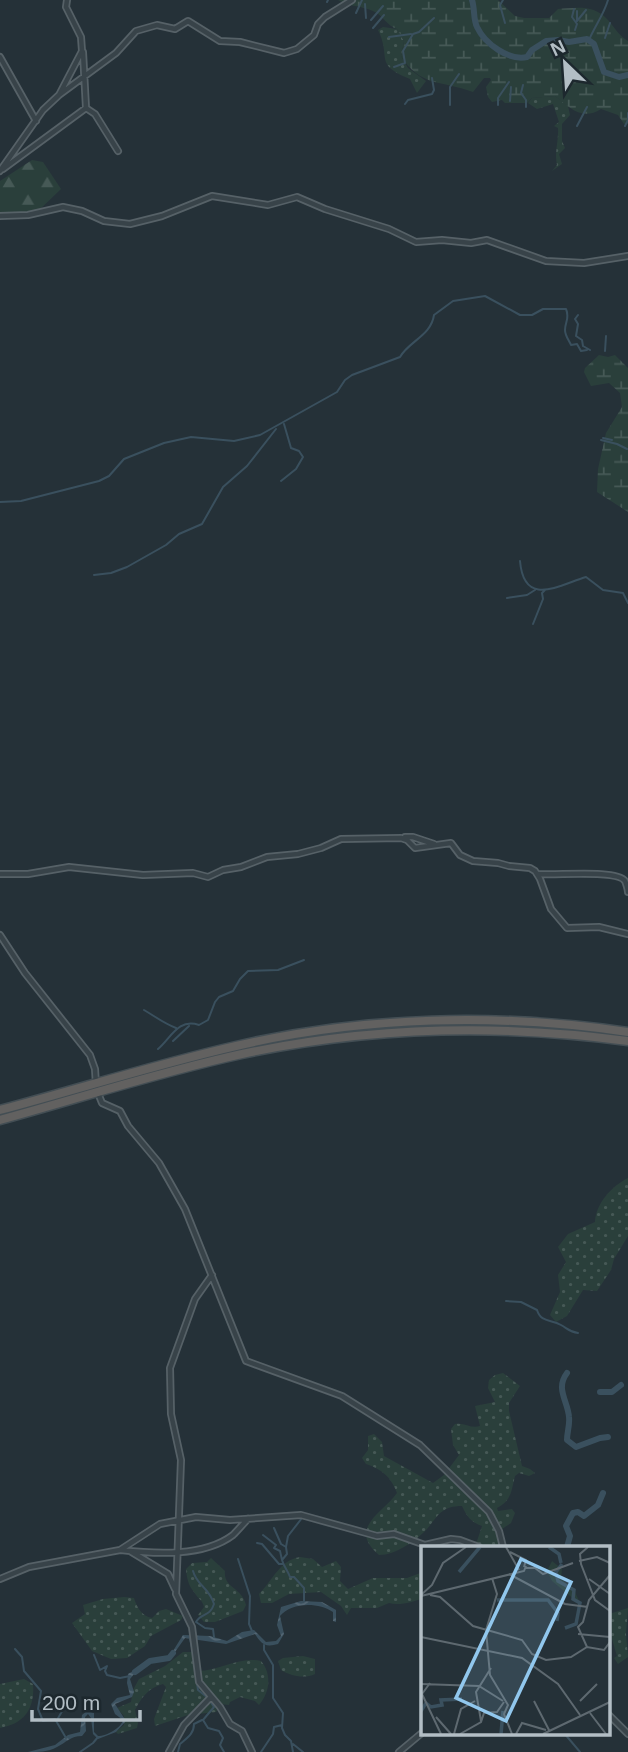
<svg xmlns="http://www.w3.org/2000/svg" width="628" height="1752" font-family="Helvetica,sans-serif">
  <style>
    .grass { fill: url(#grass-dots) }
    .forest { fill: url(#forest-firs) }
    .wetland { fill: url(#wetland-marsh) }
    .water { fill: url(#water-waves) }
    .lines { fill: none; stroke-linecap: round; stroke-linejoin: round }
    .stream { stroke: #3a505e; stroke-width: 2 }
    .river { stroke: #3a505e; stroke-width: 6 }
    .minor-casing { stroke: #566167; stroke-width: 8 }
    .trunk-casing { stroke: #434e54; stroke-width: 11 }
    .minor { stroke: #384349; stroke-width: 4.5 }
    .trunk { stroke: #626160; stroke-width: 8 }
    .inset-river { fill: none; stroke: #3a505e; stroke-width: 3.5 }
    .inset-road { fill: none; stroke: #5e6970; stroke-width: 2 }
    .view { fill: #91c7ed; fill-opacity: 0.15; stroke: #91c7ed; stroke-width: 3.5 }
    .inset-edge { fill: none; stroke: #b3bec5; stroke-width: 3.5 }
  </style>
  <defs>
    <pattern id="grass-dots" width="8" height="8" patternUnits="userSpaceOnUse" patternTransform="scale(1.75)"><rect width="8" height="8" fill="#2a3f3b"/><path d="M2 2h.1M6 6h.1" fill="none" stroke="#465956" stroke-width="1.8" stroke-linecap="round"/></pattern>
    <pattern id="forest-firs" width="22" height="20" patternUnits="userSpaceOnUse" patternTransform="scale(1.75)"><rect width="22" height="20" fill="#2a3f3b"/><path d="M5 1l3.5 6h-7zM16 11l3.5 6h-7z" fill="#465956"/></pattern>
    <pattern id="wetland-marsh" width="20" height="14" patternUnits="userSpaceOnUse" patternTransform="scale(1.75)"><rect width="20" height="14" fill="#2a3f3b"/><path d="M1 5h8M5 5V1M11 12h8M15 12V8" fill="none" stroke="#465956"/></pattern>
    <pattern id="water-waves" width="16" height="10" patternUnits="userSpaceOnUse" patternTransform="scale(1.75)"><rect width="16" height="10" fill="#3a505e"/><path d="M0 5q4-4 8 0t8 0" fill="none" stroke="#546774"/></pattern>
  </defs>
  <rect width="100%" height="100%" fill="#253138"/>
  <path class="grass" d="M383 27 397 29 404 41 401 56 408 68 426 81 417 93 410 79C373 64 392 58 378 30Z
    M555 96 568 106 570 115 562 124V141L565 148 559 154 562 164 552 171 557 165C554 152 559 141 558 128L554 126 559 122 553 104 537 109 528 103 532 98Z
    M628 1178V1236L614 1259 611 1270 597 1291 583 1290 567 1316 556 1322 550 1315 560 1292 558 1275 566 1262 558 1247 568 1234 595 1222C596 1203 612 1186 628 1178Z
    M503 1373 520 1386 509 1403V1411L522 1466 530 1469 535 1473 529 1476 519 1473 515 1476C511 1491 512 1500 497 1508L498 1511 512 1509 515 1513 511 1523 499 1531 502 1545 500 1547H462L477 1541 482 1526C471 1522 467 1517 462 1506 441 1506 438 1516 427 1529 416 1541 395 1555 379 1555 347 1528 383 1513 397 1493 391 1477 382 1469 366 1464L362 1458 368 1450V1436L374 1434 382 1442 384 1456 433 1483 444 1475 459 1455 453 1445 451 1429 455 1424C464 1422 471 1429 480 1426L475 1406 495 1402 488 1388 489 1380 495 1375Z
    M300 1557 313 1559 322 1567 336 1561 341 1567 340 1581 348 1589 373 1578H407L423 1572V1598C413 1602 399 1606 389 1603L377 1608H351L347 1615 341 1606 321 1592 289 1594 272 1603H261L259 1594C273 1580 280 1560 300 1557Z
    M211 1558 225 1571C223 1588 242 1587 246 1605L243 1611 215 1622H204L198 1615 204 1607C202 1599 198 1599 194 1592 188 1585 187 1578 186 1569L192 1563 207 1562Z
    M124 1597 134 1598C137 1608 142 1616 152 1618L159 1611 166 1609 183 1616 181 1620 151 1636 145 1646 127 1658 111 1659 92 1651 72 1623 85 1614 83 1605 103 1599Z
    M628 1608 626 1634 628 1657 618 1664 614 1658 617 1656 609 1629V1614Z
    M183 1652H192L195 1658 196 1671C218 1672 238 1656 261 1661 272 1674 270 1692 259 1705L255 1701 240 1697 230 1702 229 1705 220 1704 216 1712 188 1715 155 1726 154 1719 166 1687 163 1684C148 1688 142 1697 135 1710L138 1723 137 1728 118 1734 116 1732 124 1725V1716L117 1708 131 1702 133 1690 139 1679 165 1666Z
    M303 1656 315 1659V1674C304 1679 291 1676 281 1670L278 1661 283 1658Z
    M24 1679 33 1684C35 1709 24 1724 0 1728V1684Z"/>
  <path class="forest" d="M32 160 43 162 61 189 36 213 0 216V181Z"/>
  <path class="wetland" d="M338 0H498L515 16 524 18H549L558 9C577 8 593 4 608 20 615 28 618 35 628 41V124H624L618 115 601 109C582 121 570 108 555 96L532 98 527 103H505L502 100 492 102 488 97 486 87 491 80 490 78H484L473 92C441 80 420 87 401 56L404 41 397 29C387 26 383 15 373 11 361 5 353 8 338 0Z
    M599 355 608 357 615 355 628 368V512L597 492 598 469 606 433 622 407 620 393 609 383 591 386 584 372 585 368Z"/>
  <path class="water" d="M301 1601 322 1602 336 1610V1622L333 1621V1612C319 1602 291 1602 280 1616L284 1634 278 1644C264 1648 261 1643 255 1634L226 1644 185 1638 170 1659H168L183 1635 210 1636 227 1641 242 1632 254 1630 266 1642 276 1641 281 1636 277 1625 281 1607Z
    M140 1667 130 1679 134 1692 132 1697 115 1704 126 1721 116 1732 98 1739 93 1734 91 1718 88 1714 85 1717 86 1731 82 1736C70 1736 67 1742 57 1747 48 1752 38 1752 28 1752L55 1745 68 1735 80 1732 82 1715 87 1711 94 1713V1732L98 1736C107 1736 121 1728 123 1720L115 1714 111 1704 117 1698 130 1695 127 1683 128 1674Z"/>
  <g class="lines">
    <path class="stream" d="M503 0 500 5 505 23
      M327 2 328 0
      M365 4 366 18
      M574 9 572 17 577 24 575 30
      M577 11V21
      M356 13 362 0
      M371 20 383 6
      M577 21 586 10
      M373 28 384 15
      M389 37 411 34
      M605 38 610 23
      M589 40C595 26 604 14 608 0
      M394 67 405 63 403 51 413 34 419 32 434 18
      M523 85 521 93 526 100V107
      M510 101 511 87
      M405 104 408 100 432 94 434 90 432 78
      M450 105V87L459 74
      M498 105V98L509 82
      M628 118V113
      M577 126 587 107
      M625 126 628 120
      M578 315 575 319 578 324 576 336 582 340 583 346 590 350
      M605 351 606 336
      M603 438 612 440
      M601 440 617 444 627 449
      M281 481 296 469 303 457 299 451 291 448 284 424
      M0 502 21 501 99 481 109 476 124 459 164 443 191 437 234 441 260 435 337 392 345 380 352 375 400 357C409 341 431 336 434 315L453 301 485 296 520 315H532L543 309H566C570 318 565 322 565 330 565 336 569 340 571 345L577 344 581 351 587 350
      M520 561C524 608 559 585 586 577L603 590 623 593 628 603
      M94 575 111 573 127 567 166 545 179 534 202 524 223 487 247 466 276 429
      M507 598 527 595 535 590
      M533 624 543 599 542 593 545 590
      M144 1010C156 1017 163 1023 176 1028
      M173 1041 189 1026
      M158 1049C171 1038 178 1018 199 1025L208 1020 215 1002 219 997 233 991 240 979 248 971 278 970 304 960
      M506 1301 521 1302 537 1310C541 1323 551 1319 561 1325 568 1329 570 1332 578 1333
      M274 1528 281 1544 286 1547 287 1554 282 1560C284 1567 288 1571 290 1577H294L304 1588V1601
      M263 1535 276 1545 274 1548 280 1551 282 1560
      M257 1543 262 1544 279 1564H283
      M286 1547 288 1536 302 1518
      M238 1559 250 1596 249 1624 252 1631
      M193 1571C197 1586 209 1587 214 1604 210 1617 201 1613 196 1622L205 1628 213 1629 214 1637
      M190 1639 194 1656
      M264 1645V1650L273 1665V1698L283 1713 282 1728 285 1735 291 1741 293 1752
      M15 1649 22 1657 24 1671 41 1691 38 1709 43 1721 55 1719 66 1738
      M94 1655 100 1670 107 1666 105 1671 107 1675 120 1678 130 1676
      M194 1661 198 1690 208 1698 214 1707 203 1720 208 1728 219 1731 223 1738 220 1745 224 1752
      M57 1720 68 1701
      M564 1733 580 1752
      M293 1744 303 1752
      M80 1752 93 1743 98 1737
      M178 1752 180 1744C187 1738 194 1734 194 1724L202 1720
      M261 1752 273 1734 274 1727 282 1725"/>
    <path class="river" d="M472 0C475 9 473 19 477 27 485 44 509 61 527 57L532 50 546 41 558 40 569 42 587 39 594 44 604 72 619 77 628 75
      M567 1373C555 1389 568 1401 569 1417 570 1425 567 1432 567 1440L576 1447 600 1438 608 1437
      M600 1392H612L621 1385
      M567 1547 570 1536 566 1526 573 1513 578 1512 584 1516 598 1505 603 1493
      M135 1672 150 1661 169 1658 173 1653"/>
    <g class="minor-casing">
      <path id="minor" d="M0 57 36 121
        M59 95 116 53 136 31 157 25 175 29 188 21 220 41 240 42 284 53 297 49 314 35 318 24 325 17 352 0
        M86 108 95 114 118 151
        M3 169 86 108 83 52
        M0 171 43 110 59 95 82 51 81 37 66 7 67 0
        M0 216 28 215 63 207 82 211 104 221 130 224 162 216 212 196 268 205 297 197 325 209 389 229 416 242 442 240 471 243 487 240 546 261 584 263 628 256
        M405 837H413L434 844
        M0 874H28L69 867 143 875 193 873 208 877 223 870 241 867 267 857 298 854 321 848 341 839 401 838 407 840 415 848 451 843 460 855 473 861 498 863 509 866 530 868 535 871 540 879 551 909 567 928 599 927 628 934
        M538 874C554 876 617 869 625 881 626 883 628 890 628 892
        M0 935 25 973 90 1055 95 1069 96 1085
        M98 1093 102 1103 120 1111 128 1126 159 1163 185 1209 246 1361 342 1396 420 1445 489 1512 499 1531 503 1547
        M212 1275 195 1299 170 1368 171 1414 181 1460 176 1594 192 1627 199 1682 220 1707 230 1724 242 1731 252 1752
        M121 1550C155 1554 204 1557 233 1535 238 1530 243 1524 248 1519
        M130 1551 168 1574 175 1589
        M0 1579 29 1567 120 1550 160 1524 196 1517 230 1520 301 1515 377 1536 394 1534 425 1545 451 1539 460 1540 479 1547
        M609 1715 628 1734
        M169 1752 184 1725 210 1698
        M399 1752 423 1732"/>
    </g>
    <g class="trunk-casing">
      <path id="trunk" d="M0 1110C79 1089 157 1064 236 1046 364 1016 499 1013 628 1032
        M0 1120C80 1098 160 1072 242 1054 368 1027 500 1024 628 1041"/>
    </g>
    <use href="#minor" class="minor"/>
    <use href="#trunk" class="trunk"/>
  </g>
  <g transform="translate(421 1546)">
    <rect width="189" height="189" fill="#253138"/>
    <path d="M131 15 141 23 140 33 153 44 160 59 131 35 126 25Z" fill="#2a3f3b"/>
    <path class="inset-river" d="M128 1 138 8 140 17M141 18 135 26 137 35 153 44 152 53 159 57 155 78 144 82M38 26 59 1M76 54H127L137 67 136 75M0 165 5 157 10 161 21 159 20 154 41 153M80 188 82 165"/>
    <path class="inset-road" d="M85 1 98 24M167 1 159 8 160 18 174 54 189 65M89 6 105 14 103 21M158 15 176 11 189 17M104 22H114L122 28 152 17M88 28 144 58 167 61M71 32 76 48 65 84 69 129 87 159 83 168 91 188M168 33 189 48M0 49 11 39 22 17 45 1M9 49 19 51 52 80 101 94 111 108 125 114 150 111 166 101 183 104 189 96M0 50 103 25 105 20M157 88 189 91M0 91 101 112 137 138 159 169M166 101 157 81 162 76 168 54 189 29M9 137 1 148 20 188M0 138 58 140 82 155M113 155 128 184M159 155 176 138M169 167 185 188M15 171 30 188M60 175 55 146 70 122M33 188 40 163 54 155M39 188 60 176 63 167 76 166 83 156M95 188 101 177 125 184M122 188 189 156"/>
    <path class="view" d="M100 13 150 36 85 175 35 152Z"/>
    <rect width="189" height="189" class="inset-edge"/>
  </g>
  <g transform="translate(565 63) rotate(335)" stroke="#1d282e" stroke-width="5" paint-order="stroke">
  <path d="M0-5L12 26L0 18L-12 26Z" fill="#b3bec5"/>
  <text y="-10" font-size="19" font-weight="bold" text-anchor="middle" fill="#b3bec5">N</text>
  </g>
  <path d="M32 1710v10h108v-10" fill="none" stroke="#b3bec5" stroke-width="3.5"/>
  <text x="42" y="1710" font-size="21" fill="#b3bec5" stroke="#1d282e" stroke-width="5" paint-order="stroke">200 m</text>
</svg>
